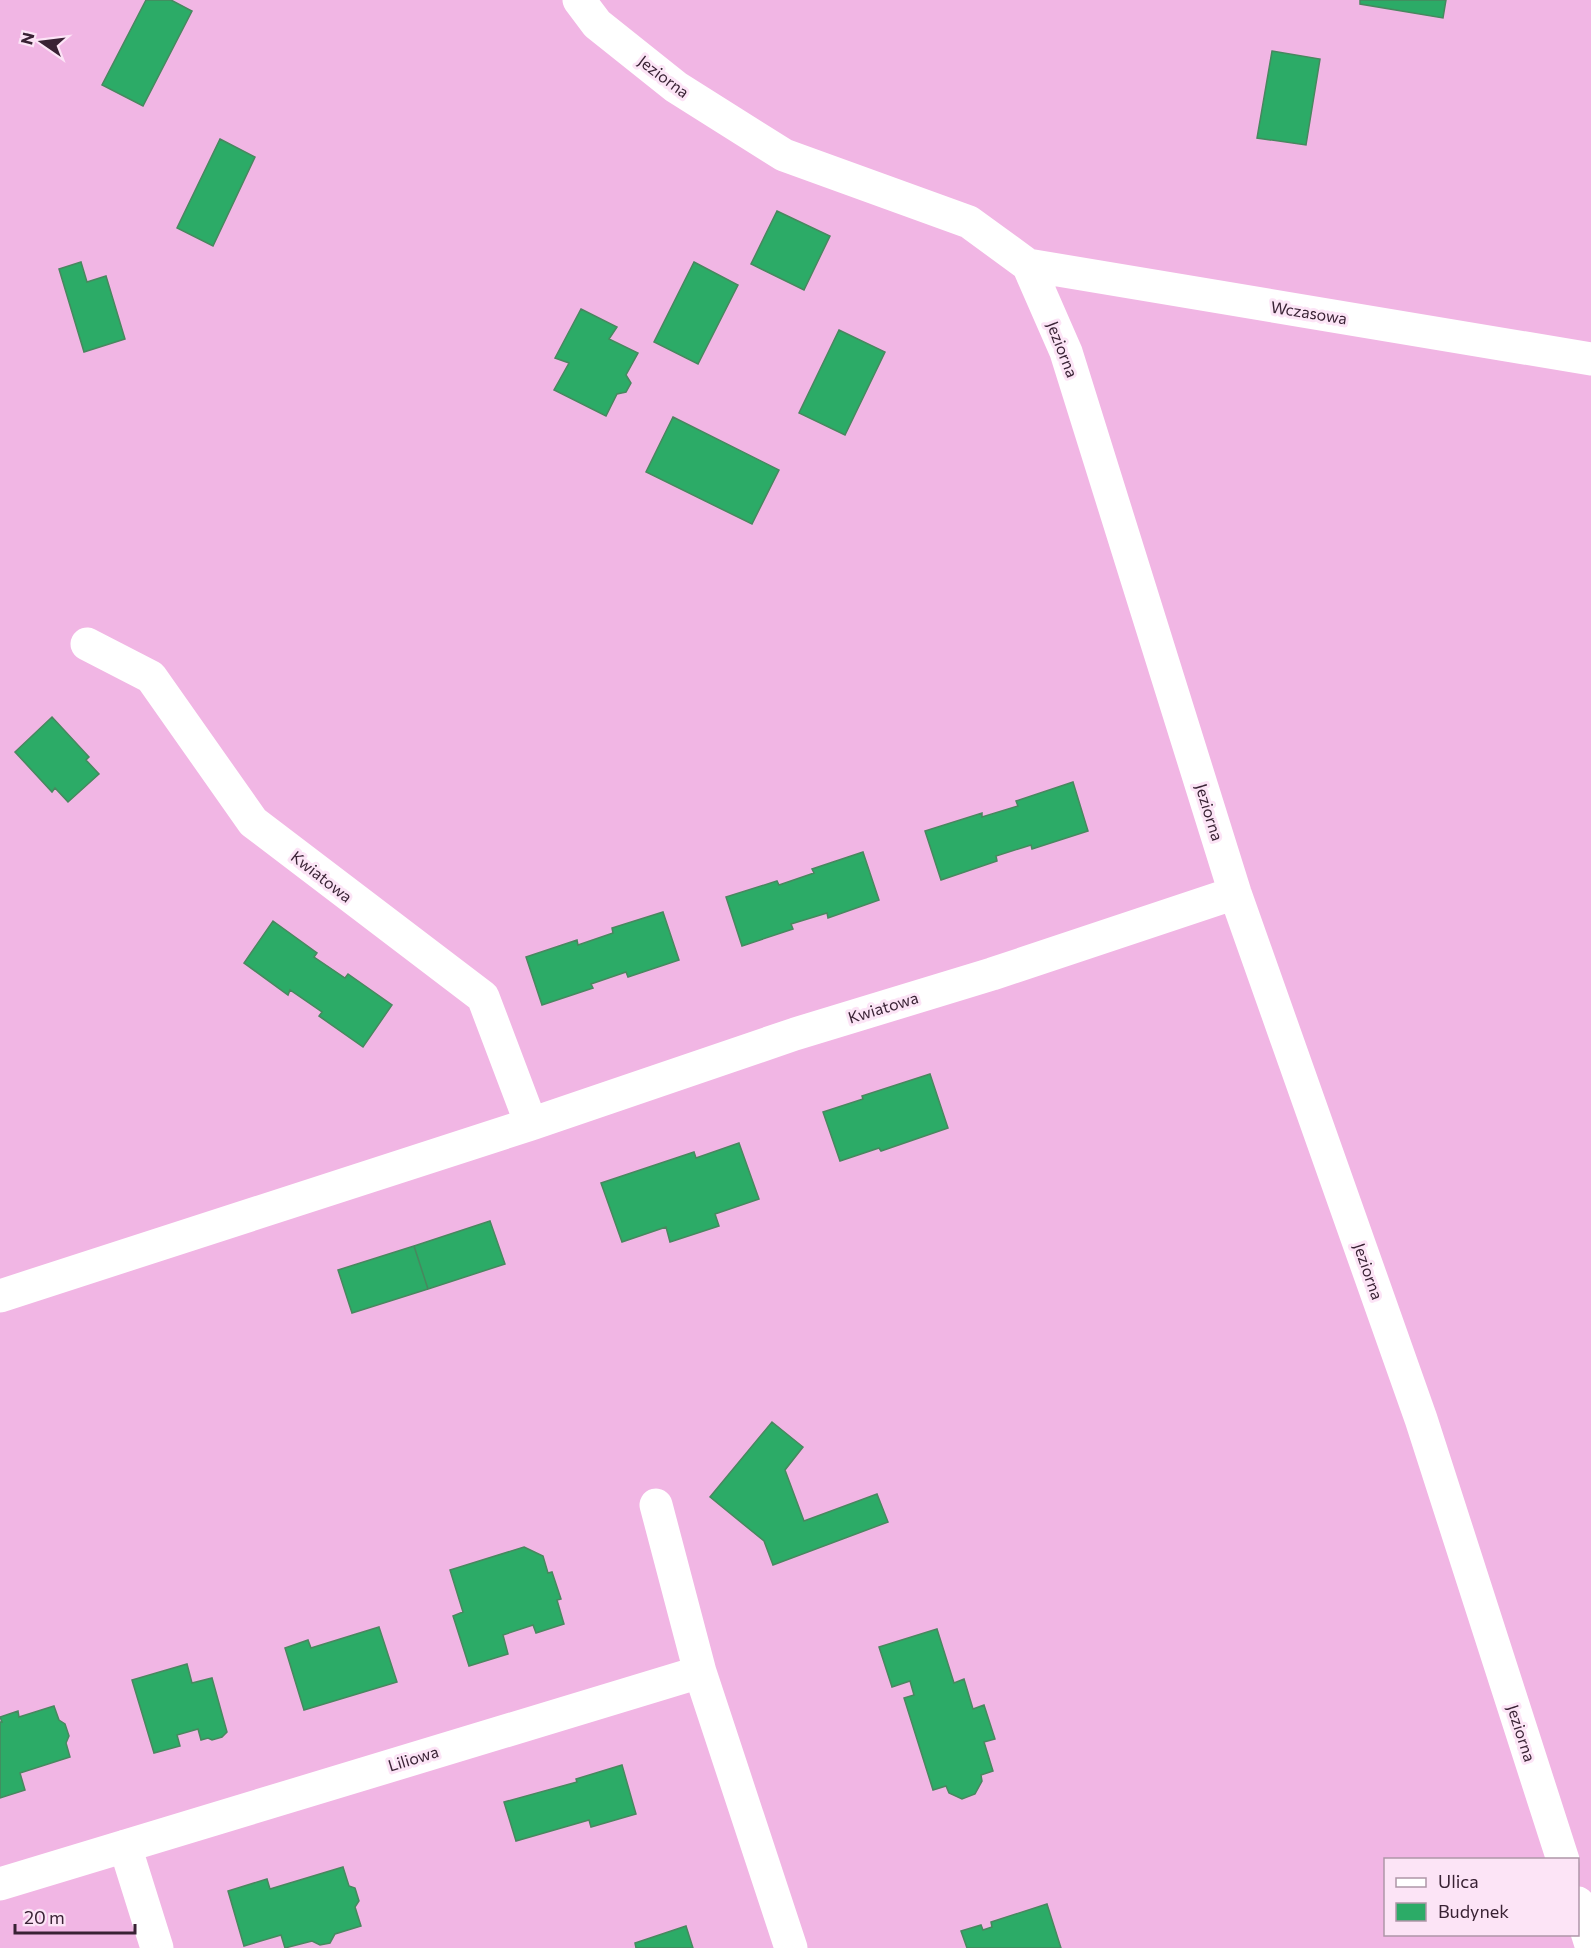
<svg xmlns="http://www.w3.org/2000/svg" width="1591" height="1948" font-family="Commissioner,sans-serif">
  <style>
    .building { fill: #2cab67; stroke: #48875f; stroke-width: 1.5 }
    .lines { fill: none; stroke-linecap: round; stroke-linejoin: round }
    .minor { stroke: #fff; stroke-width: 33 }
    .labels { text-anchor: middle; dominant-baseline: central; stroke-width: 6; stroke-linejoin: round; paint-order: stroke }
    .street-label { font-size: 16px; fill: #392234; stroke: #fce4f6 }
  </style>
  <rect width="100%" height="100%" fill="#f1b6e4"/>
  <path class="building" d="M146 0H171L192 11 143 106 102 85Z
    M1360 0H1446L1443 18 1360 4Z
    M1272 51 1320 59 1306 145 1257 138Z
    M220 139 255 157 213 246 177 228Z
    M777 211 830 236 804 290 751 264Z
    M81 262 87 282 106 276 125 339 84 352 59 269Z
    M694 262 738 285 698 364 654 342Z
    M581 309 617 327 609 339 638 353 626 375 631 383 626 392 617 394 606 416 554 390 569 363 555 358Z
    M839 330 885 352 845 435 799 413Z
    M673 417 779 470 752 524 646 472Z
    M52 717 89 757 86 760 99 774 68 802 55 788 52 792 15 752Z
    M1073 782 1088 831 1032 849 1031 845 996 856 997 861 941 880 925 831 982 813V817L1018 806 1016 801Z
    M863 852 879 900 828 918 827 913 791 924 793 929 742 946 726 897 777 881 779 885 814 873 812 869Z
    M663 912 679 960 628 977 626 972 591 984 593 988 542 1005 526 957 577 940 578 945 613 933 612 928Z
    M273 921 317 953 314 957 345 978 348 974 392 1005 363 1047 319 1016 322 1012 290 990 288 995 244 963Z
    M930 1074 948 1128 881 1151 879 1148 840 1161 823 1112 863 1099 862 1096Z
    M739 1143 759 1199 715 1214 719 1226 670 1242 666 1227 622 1242 601 1183 694 1152 696 1158Z
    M490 1221 505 1264 428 1289 414 1246Z
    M414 1246 428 1289 352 1313 338 1270Z
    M772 1422 803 1447 785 1470 804 1521 877 1494 888 1522 773 1565 764 1541 710 1497Z
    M524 1547 543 1556 548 1573 552 1572 561 1599 557 1600 564 1624 536 1633 533 1625 503 1635 508 1654 469 1666 453 1616 463 1612 450 1570Z
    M379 1627 397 1682 304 1710 285 1648 308 1640 311 1648Z
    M937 1629 954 1683 964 1679 973 1709 984 1705 995 1739 984 1742 993 1771 981 1775 982 1781 975 1794 962 1799 949 1793 946 1786 933 1790 904 1698 914 1695 910 1681 892 1687 879 1647Z
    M187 1664 192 1683 212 1678 227 1732 222 1737 212 1740 208 1738 201 1740 198 1729 177 1735 180 1746 154 1753 132 1680Z
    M54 1706 59 1720 65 1724 69 1736 66 1743 70 1757 20 1773 25 1790 0 1798V1722H2L0 1717 18 1711 19 1717Z
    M622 1765 636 1814 591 1827 589 1820 516 1841 504 1802 577 1782 576 1779Z
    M343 1867 349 1886 355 1888 359 1901 355 1907 361 1926 335 1934 330 1943 320 1945 312 1941 285 1948 281 1935 244 1946 228 1891 267 1879 270 1889Z
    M1047 1904 1061 1948H967L961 1931 981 1925 983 1930 992 1927 991 1922Z
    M686 1926 693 1948H636L635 1943Z"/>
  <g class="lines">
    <path class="minor" d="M579 0 597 24 676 87 784 155 969 222 1028 265 1066 352 1235 893 1421 1419 1563 1860
      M1028 265 1591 359
      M87 644 151 677 253 822 483 997 531 1124
      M0 1296 531 1124 795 1034 992 974 1235 893
      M656 1505 700 1672
      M125 1846 157 1948
      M0 1884 700 1672 791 1948
      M1578 1903 1591 1945"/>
  </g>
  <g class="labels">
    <g class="street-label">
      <text transform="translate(664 76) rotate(37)">Jeziorna</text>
      <text transform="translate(1309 312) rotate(9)">Wczasowa</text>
      <text transform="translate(1063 349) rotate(69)">Jeziorna</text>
      <text transform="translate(1210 812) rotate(73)">Jeziorna</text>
      <text transform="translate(322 876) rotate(38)">Kwiatowa</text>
      <text transform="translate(883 1007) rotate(-17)">Kwiatowa</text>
      <text transform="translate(1369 1271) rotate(71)">Jeziorna</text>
      <text transform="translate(1522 1733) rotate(72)">Jeziorna</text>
      <text transform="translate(413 1758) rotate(-17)">Liliowa</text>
    </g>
  </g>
  <rect x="1384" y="1858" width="195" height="78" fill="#fce4f6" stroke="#ae96a8" stroke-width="1.5"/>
  <rect x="1396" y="1878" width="30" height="9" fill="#ffffff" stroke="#ae96a8" stroke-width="1.5"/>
  <text x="1438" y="1888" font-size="18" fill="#392234">Ulica</text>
  <rect x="1396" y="1903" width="30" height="18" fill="#2cab67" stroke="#ae96a8" stroke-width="1.5"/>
  <text x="1438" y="1918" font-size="18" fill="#392234">Budynek</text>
  <g transform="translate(42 42) rotate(284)" stroke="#fce4f6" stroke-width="4.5" paint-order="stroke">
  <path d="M0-4.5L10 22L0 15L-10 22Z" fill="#392234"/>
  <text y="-9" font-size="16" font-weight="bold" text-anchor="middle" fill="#392234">N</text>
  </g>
  <path d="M15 1924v9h120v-9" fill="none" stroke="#392234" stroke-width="3"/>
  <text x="24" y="1924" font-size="18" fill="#392234" stroke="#fce4f6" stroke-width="4.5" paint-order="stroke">20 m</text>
</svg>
